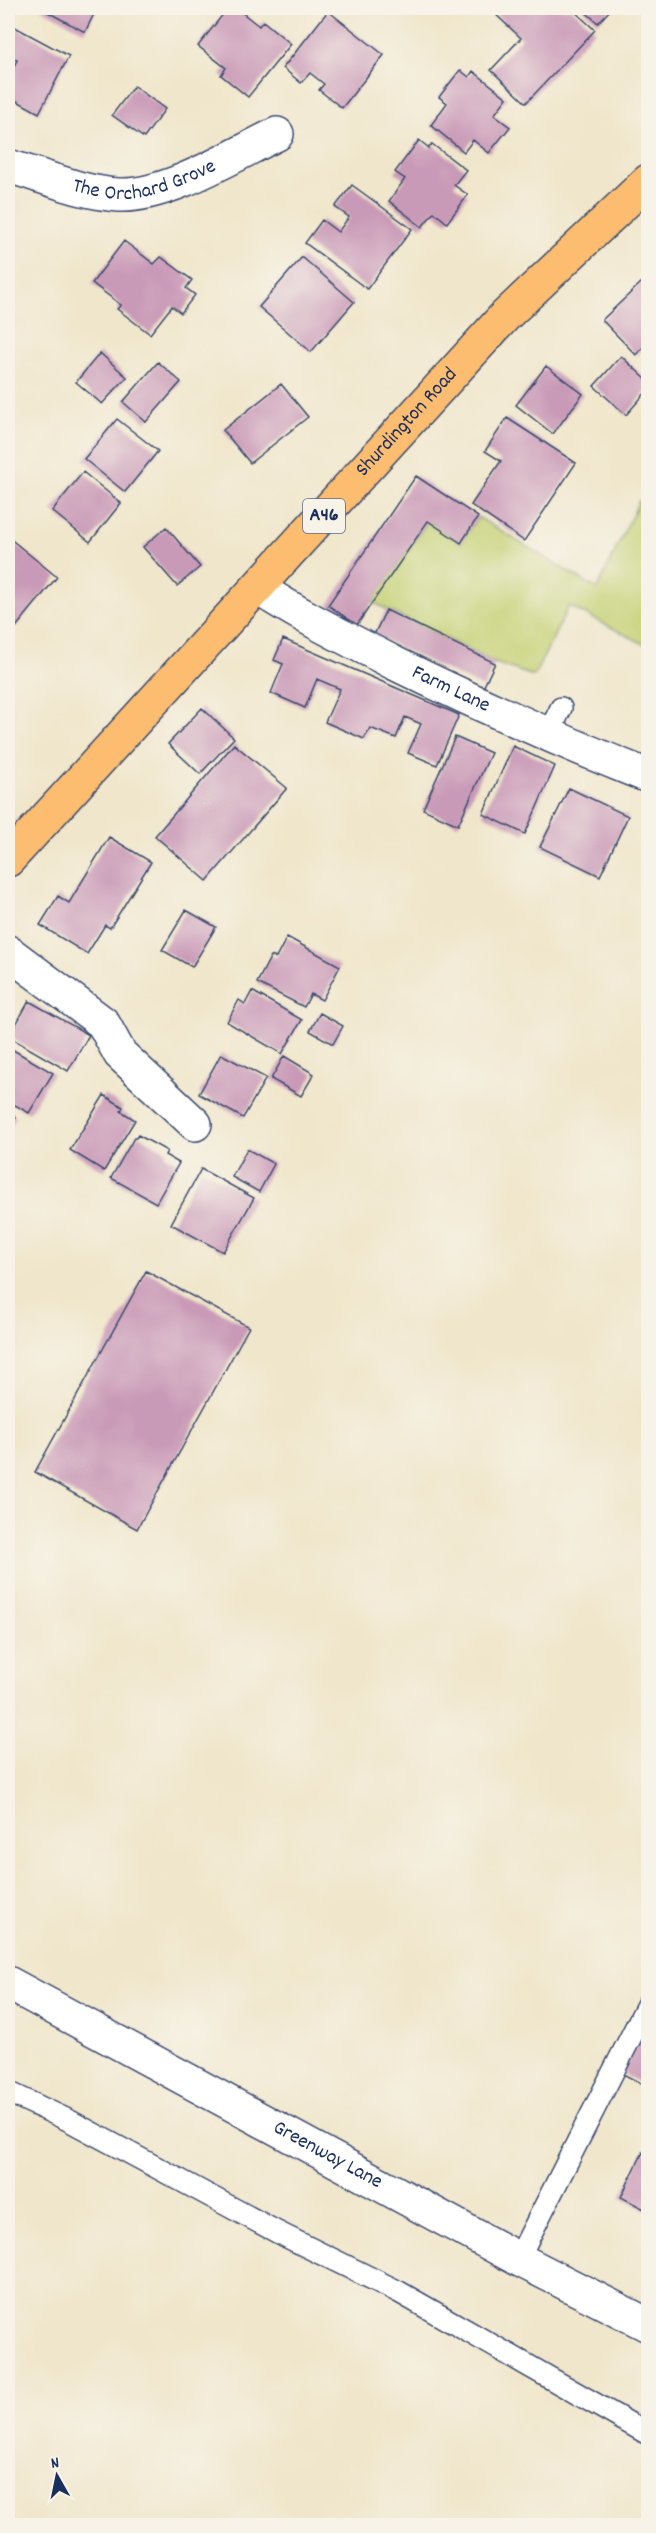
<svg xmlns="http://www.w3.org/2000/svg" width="656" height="2533" font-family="Dekko,sans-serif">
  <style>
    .green { fill: #c3d071; stroke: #6f8068; stroke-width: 1.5 }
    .building { fill: #c99ab7 }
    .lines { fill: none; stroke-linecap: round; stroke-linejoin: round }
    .lane-casing { stroke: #3b4a6e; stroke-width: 24 }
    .street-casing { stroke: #3b4a6e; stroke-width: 36 }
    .primary-casing { stroke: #3b4a6e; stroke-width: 36 }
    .lane { stroke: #fff; stroke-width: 21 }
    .street { stroke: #fff; stroke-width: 33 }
    .primary { stroke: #fcbd6f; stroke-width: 33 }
    .labels { text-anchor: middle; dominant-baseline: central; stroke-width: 4.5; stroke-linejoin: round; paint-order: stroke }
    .shield { fill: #f7f3e8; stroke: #5d6a87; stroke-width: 1.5 }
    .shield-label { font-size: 20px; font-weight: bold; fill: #1b2f5e }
    .street-label { font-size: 21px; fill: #1b2f5e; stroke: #f7f3e8 }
  </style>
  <rect width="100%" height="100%" fill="#f7f3e8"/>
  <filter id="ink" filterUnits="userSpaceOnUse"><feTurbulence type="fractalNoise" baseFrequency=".0167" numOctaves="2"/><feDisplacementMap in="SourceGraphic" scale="12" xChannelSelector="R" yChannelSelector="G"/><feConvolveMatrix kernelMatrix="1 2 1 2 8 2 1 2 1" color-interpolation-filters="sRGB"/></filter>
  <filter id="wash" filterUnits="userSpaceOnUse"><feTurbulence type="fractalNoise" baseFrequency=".008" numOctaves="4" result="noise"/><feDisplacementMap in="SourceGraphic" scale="24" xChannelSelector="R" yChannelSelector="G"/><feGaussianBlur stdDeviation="1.35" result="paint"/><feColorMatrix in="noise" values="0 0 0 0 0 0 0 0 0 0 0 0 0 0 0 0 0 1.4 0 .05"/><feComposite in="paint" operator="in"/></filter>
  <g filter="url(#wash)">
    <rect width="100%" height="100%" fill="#f0e6cb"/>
    <path class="green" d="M639 501 648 508V646L569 606 534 676 495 663 372 602 428 521 461 543 478 517 597 589Z"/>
    <g id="blocks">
      <path class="building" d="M40 8H97L85 32Z
        M228 8H236L259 26 263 21 291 44 248 97 221 75 226 68 198 46Z
        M494 8H571L595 30 526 103 491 70 521 38 491 10Z
        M581 8H612L598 23Z
        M328 11 384 55 342 108 319 90 324 84 310 73 301 83 283 68Z
        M13 26 69 56 39 113 8 96V79L17 60 8 55V36Z
        M460 70 469 77 473 71 507 98 494 115 510 127 489 153 473 140 464 152 431 125 447 103 439 97Z
        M134 86 165 109 144 138 112 115Z
        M419 140 429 148 432 144 466 170 454 185 468 195 447 223 434 212 422 227 389 201 405 179 395 172Z
        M352 185 412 229 367 289 305 243 322 220 338 232 349 217 335 207Z
        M124 241 154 264 161 257 192 280 186 288 195 295 181 313 172 306 150 334 117 309 121 305 92 283Z
        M302 257 354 302 311 352 259 307Z
        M643 281 648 287V342L636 355 602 320Z
        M100 353 127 377 102 404 76 382Z
        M621 356 648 381V390L626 415 594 386Z
        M158 362 181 382 146 422 123 402Z
        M546 366 583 394 553 434 516 405Z
        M281 384 308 417 250 463 223 430Z
        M507 418 576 463 524 541 471 505 501 461 485 451Z
        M117 419 158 451 125 492 84 459Z
        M83 472 121 503 90 542 52 511Z
        M416 476 478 517 461 543 428 521 357 625 328 605Z
        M166 527 200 567 177 586 143 547Z
        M8 537 57 577 16 627 8 621Z
        M386 610 495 663 483 688 374 635Z
        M283 639 459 715 437 765 408 753 421 724 405 717 396 738 370 728 364 739 325 722 340 689 317 679 305 708 271 693 283 664 274 660Z
        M202 708 234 738 200 774 168 744Z
        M455 737 491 753 458 825 423 809Z
        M234 744 287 788 207 881 155 836Z
        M513 746 555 766 525 834 483 814Z
        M569 788 628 816 600 876 540 847Z
        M109 837 151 862 110 928 105 925 87 954 40 925 58 896 69 903Z
        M186 910 216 927 192 967 162 950Z
        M287 937 340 966 322 1000 311 994 304 1007 257 983 271 956 276 958Z
        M252 991 302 1020 282 1054 227 1022 239 1000 245 1004Z
        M29 1001 89 1035 68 1071 9 1037Z
        M320 1013 343 1026 333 1044 310 1031Z
        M8 1047 53 1073 29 1113 8 1101Z
        M221 1054 266 1078 243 1118 199 1094Z
        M284 1056 314 1074 301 1096 271 1079Z
        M104 1095 123 1107 121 1111 135 1120 104 1171 70 1150Z
        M8 1112 16 1117 8 1131Z
        M138 1135 167 1151 165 1155 179 1163 156 1203 111 1178 134 1138H136Z
        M247 1149 274 1164 259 1192 232 1177Z
        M201 1169 254 1198 223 1252 171 1224Z
        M146 1271 249 1327 137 1529 35 1472Z
        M648 2017V2087L621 2073Z
        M643 2152 648 2155V2211L621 2197Z"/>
    </g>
  </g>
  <g filter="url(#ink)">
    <use href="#blocks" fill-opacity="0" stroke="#3b4a6e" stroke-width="1.5"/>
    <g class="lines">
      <g class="lane-casing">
        <path id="lane" d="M548 735 561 708
          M8 2092 70 2121 277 2232 399 2292 648 2434
          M518 2259 648 2003"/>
      </g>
      <g class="street-casing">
        <g id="street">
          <path id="s1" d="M8 166C43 176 82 193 119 195 166 197 234 155 277 134"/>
          <path id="s2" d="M258 588C302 617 348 639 394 663 478 704 562 742 648 776"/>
          <path d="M8 952 103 1023 120 1054 195 1124"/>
          <path id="s3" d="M8 1983 518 2259 648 2325"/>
        </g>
      </g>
      <g class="primary-casing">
        <g id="primary">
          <path id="s4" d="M8 860 505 316 648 181"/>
        </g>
      </g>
      <use href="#lane" class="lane"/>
      <use href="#street" class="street"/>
      <use href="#primary" class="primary"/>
    </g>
  </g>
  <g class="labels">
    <rect class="shield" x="303" y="499" width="42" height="34" rx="4.5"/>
    <g class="shield-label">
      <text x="324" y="516">A46</text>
    </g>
    <g class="street-label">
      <text stroke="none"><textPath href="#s1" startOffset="142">The Orchard Grove</textPath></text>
      <text stroke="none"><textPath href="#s4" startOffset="592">Shurdington Road</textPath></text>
      <text stroke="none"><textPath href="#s2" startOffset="218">Farm Lane</textPath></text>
      <text stroke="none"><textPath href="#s3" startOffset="363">Greenway Lane</textPath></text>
    </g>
  </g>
  <rect width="656" height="2533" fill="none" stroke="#f7f3e8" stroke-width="30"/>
  <g transform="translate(57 2476) rotate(351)" stroke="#f7f3e8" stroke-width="4.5" paint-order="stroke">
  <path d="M0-4.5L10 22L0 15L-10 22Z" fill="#1b2f5e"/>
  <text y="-9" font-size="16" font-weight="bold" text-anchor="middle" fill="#1b2f5e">N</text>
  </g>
</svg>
